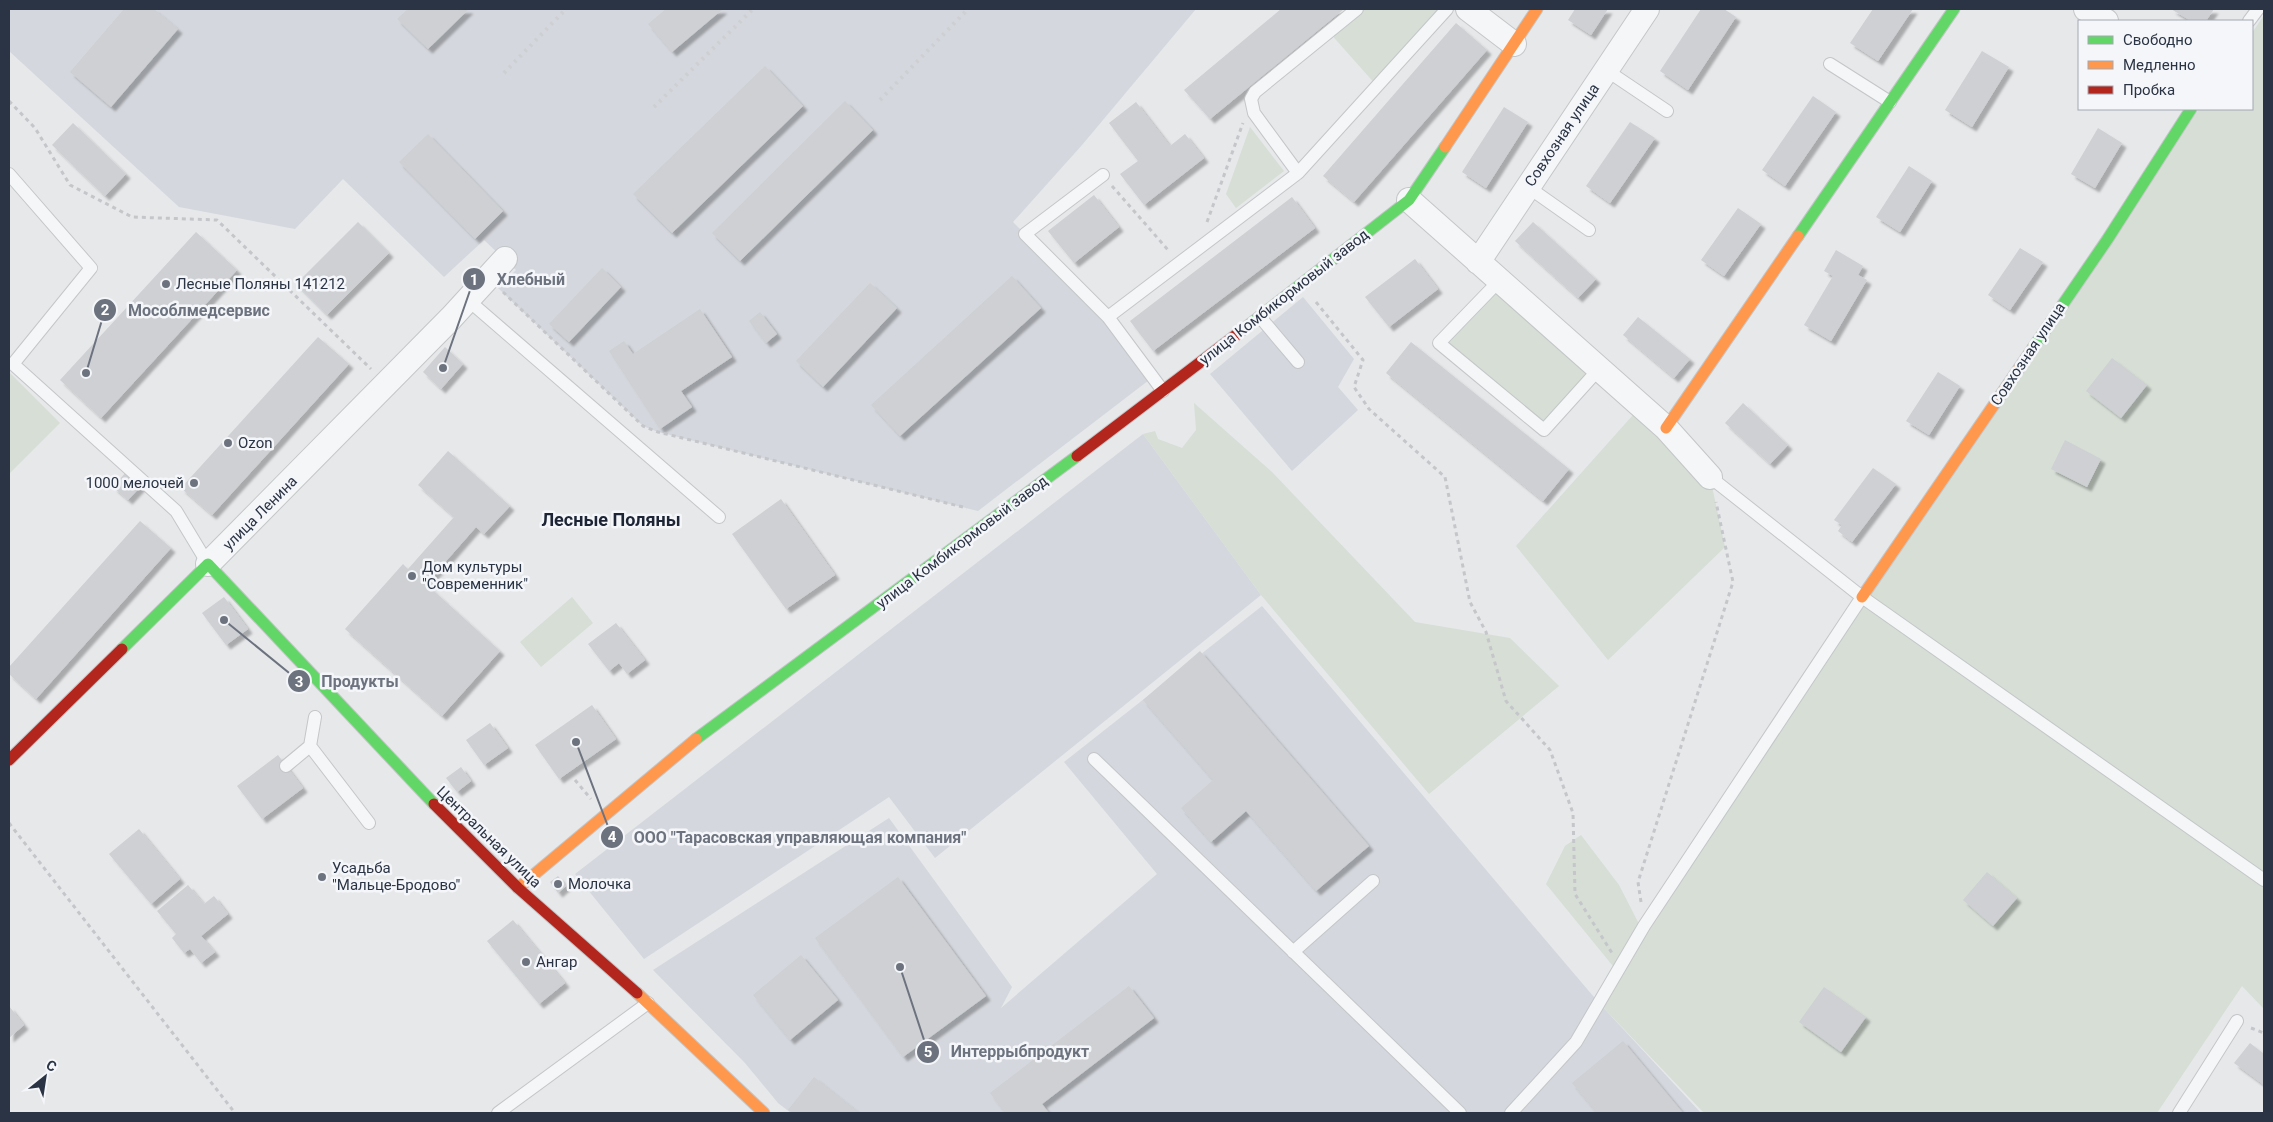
<svg xmlns="http://www.w3.org/2000/svg" width="2273" height="1122" font-family="Roboto,sans-serif">
  <style>
    .built { fill: #d4d7dd }
    .green { fill: #d6ded6 }
    .building { fill: #ced0d3; filter: url(#shadow) }
    .lines { fill: none; stroke-linecap: round; stroke-linejoin: round }
    .lane-casing { stroke: #c4c6c8; stroke-width: 14 }
    .street-casing { stroke: #c4c6c8; stroke-width: 26 }
    .fast-casing { stroke: #c4c6c8; stroke-width: 13 }
    .slow-casing { stroke: #c4c6c8; stroke-width: 13 }
    .jam-casing { stroke: #c4c6c8; stroke-width: 13 }
    .path { stroke: #c5c6ca; stroke-width: 3; stroke-dasharray: 4 4; stroke-linecap: butt }
    .lane { stroke: #f5f6f7; stroke-width: 12 }
    .street { stroke: #f5f6f7; stroke-width: 24 }
    .fast { stroke: #63d668; stroke-width: 11 }
    .slow { stroke: #ff974d; stroke-width: 11 }
    .jam { stroke: #b3261e; stroke-width: 11 }
    .rail { stroke: #cecfd2; stroke-width: 4; stroke-dasharray: 2.5 5; stroke-linecap: butt }
    .poi-dot { fill: #6c737f; stroke: #f4f6f9; stroke-width: 2 }
    .labels { text-anchor: middle; dominant-baseline: central; stroke-width: 5; stroke-linejoin: round; paint-order: stroke }
    .street-label { font-size: 15px; fill: #2b3445; stroke: #f4f6f9 }
    .poi-label { font-size: 15px; fill: #2b3445; stroke: #f4f6f9; text-anchor: start }
    .quarter-label { font-size: 18px; font-weight: bold; fill: #1d2536; stroke: #f4f6f9 }
    .leader { fill: none; stroke: #6c737f; stroke-width: 2 }
    .callout-dot { fill: #6c737f; stroke: #f4f6f9; stroke-width: 2 }
    .mark-label { font-size: 15px; text-anchor: middle; font-weight: bold; fill: #fff }
    .callout-label { font-size: 16px; text-anchor: middle; font-weight: bold; fill: #6c737f; stroke: #f4f6f9; stroke-width: 5; stroke-linejoin: round; paint-order: stroke }
  </style>
  <defs>
    <filter id="shadow"><feDropShadow dx="4.5" dy="4.5" stdDeviation="1" flood-color="#0004"/></filter>
  </defs>
  <rect width="100%" height="100%" fill="#e6e8ea"/>
  <path class="built" d="M9 9H1196L1082 145 1013 222 1108 317 1153 377 978 511 658 432 643 426 498 288 516 270 484 240 444 277 343 179 295 229 179 207 9 51Z
    M1303 297 1354 359 1338 387 1358 410 1292 471 1210 374Z
    M1143 434 1261 595 935 858 889 797 644 959 575 874Z
    M1262 606 1599 1003 1701 1113H1511L1576 1042 1596 1007 1508 1113H791L778 1103 745 1063 653 970 889 818 1012 987 1001 1008 1157 874 1064 762Z"/>
  <path class="green" d="M1357 9H1447L1377 86 1329 32Z
    M2264 15V1009L2242 986 2157 1113H1704L1599 1003 2107 240 2199 109H2252V33Z
    M1250 127 1284 171 1236 208 1226 194Z
    M1499 281 1599 369 1544 430 1439 343Z
    M9 372 60 423 10 473 9 472Z
    M1194 403 1272 472 1415 622 1510 638 1559 686 1429 794 1261 595 1143 434 1155 431 1158 439 1182 448 1196 430Z
    M1641 406 1710 477 1725 547 1608 660 1516 546Z
    M572 597 593 623 541 667 520 642Z
    M1581 835 1619 885 1639 924 1617 971 1546 884 1565 846Z"/>
  <path class="building" d="M124 9H154L178 29 111 107 70 72Z
    M408 9H469L428 49 397 19Z
    M666 9H723L672 52 648 24Z
    M1281 9H1344L1210 119 1184 90Z
    M1575 9H1608L1591 35 1568 20Z
    M1701 9H1724L1736 17 1688 90 1660 71Z
    M1873 9H1913L1878 61 1850 43Z
    M2171 9H2214L2206 21H2191Z
    M1456 23 1487 50 1354 202 1323 176Z
    M1982 51 2009 67 1972 127 1945 110Z
    M765 66 803 106 672 233 633 194Z
    M1813 96 1836 112 1785 186 1762 170Z
    M845 101 873 130 740 261 712 233Z
    M1136 102 1170 146 1185 134 1204 158 1144 205 1120 174 1138 161 1109 123Z
    M1504 107 1528 122 1486 188 1462 172Z
    M1630 122 1655 138 1610 203 1586 186Z
    M73 123 126 174 105 196 52 145Z
    M2098 128 2122 143 2095 188 2071 174Z
    M428 134 503 211 475 239 399 162Z
    M1909 166 1932 181 1900 232 1876 217Z
    M1094 195 1119 227 1074 263 1048 231Z
    M1292 197 1315 228 1153 351 1130 321Z
    M1738 208 1761 224 1724 276 1701 260Z
    M358 222 389 253 327 315 296 284Z
    M1533 222 1596 279 1578 298 1515 241Z
    M196 232 237 270 101 418 60 380Z
    M2020 248 2043 262 2010 310 1988 295Z
    M1836 250 1863 266 1858 275 1867 280 1831 341 1804 325 1833 276 1824 271Z
    M1415 259 1438 289 1389 327 1365 297Z
    M602 268 621 287 569 342 549 324Z
    M1012 276 1041 308 900 436 871 405Z
    M870 283 897 308 823 387 796 361Z
    M700 309 732 357 681 391 692 407 660 429 609 351 624 341 633 354Z
    M760 312 777 334 766 343 749 321Z
    M1638 317 1690 359 1674 378 1623 335Z
    M318 337 349 364 212 515 181 488Z
    M1411 342 1569 469 1543 501 1386 373Z
    M445 347 463 364 441 389 423 372Z
    M2112 358 2147 385 2121 418 2086 391Z
    M1938 372 1960 386 1929 435 1906 421Z
    M1743 403 1788 445 1770 464 1725 423Z
    M2065 440 2101 459 2087 487 2051 469Z
    M448 451 510 506 484 534 476 527 426 584 500 651 442 716 345 629 403 564 408 569 454 517 418 485Z
    M1873 468 1896 484 1852 542 1838 531 1842 525 1834 520Z
    M126 472 141 486 128 500 113 487Z
    M781 499 835 575 786 609 732 534Z
    M140 521 171 548 36 699 9 674V667Z
    M224 597 248 629 226 645 202 613Z
    M616 623 645 660 627 674 619 663 609 671 588 644Z
    M1200 651 1369 846 1316 891 1246 811 1211 842 1181 808 1213 780 1143 700Z
    M592 705 616 739 559 779 535 745Z
    M490 723 508 748 484 765 466 740Z
    M278 755 303 788 262 819 237 786Z
    M461 767 471 781 457 792 446 778Z
    M139 829 180 879 151 904 109 854Z
    M1987 872 2017 898 1993 926 1963 900Z
    M558 876 566 886 558 893 550 882Z
    M898 877 986 996 903 1057 815 938Z
    M188 885 204 904 214 896 228 914 201 936 215 952 201 963 190 949 184 953 172 938 176 934 157 911Z
    M513 920 565 983 539 1004 487 941Z
    M801 955 838 1000 790 1040 753 995Z
    M1129 986 1154 1018 1042 1104 1049 1113H1005L990 1093Z
    M1824 987 1866 1017 1841 1052 1799 1022Z
    M9 1006 24 1025 9 1038Z
    M1623 1041 1683 1113H1597L1572 1083Z
    M2250 1043 2264 1054V1085L2234 1063Z
    M814 1077 858 1112 857 1113H793L788 1110Z"/>
  <g class="lines">
    <g class="lane-casing">
      <path id="lane" d="M2249 21 2258 9
        M1830 64 1890 102
        M1606 70 1667 111
        M1298 173 1447 9
        M9 174 91 268 13 364 176 511 208 564
        M1103 175 1025 234 1108 317 1163 391
        M1528 187 1589 230
        M1499 281 1439 343 1544 430 1599 369
        M468 300 719 517
        M1108 317 1298 173 1254 113 1251 99 1255 92 1357 9
        M1260 317 1298 362
        M1710 477 1862 597 2264 880
        M310 746 369 823
        M1094 759 1460 1113
        M286 766 310 746 315 717
        M1293 952 1373 881
        M498 1113 648 1003
        M1511 1113 1576 1042 1644 926 1862 597
        M2179 1113 2237 1021"/>
    </g>
    <g class="street-casing">
      <path id="street" d="M1468 9 1514 44
        M2086 9 2106 21
        M1409 200 1666 428 1710 477
        M1478 262 1647 9
        M208 564 451 318 505 259"/>
    </g>
    <g class="fast-casing">
      <path id="fast" d="M1798 236 1954 9
        M1236 335 1409 200 1445 147
        M2033 348 2107 240 2191 109
        M122 649 208 564 434 804
        M696 739 1077 456"/>
    </g>
    <g class="slow-casing">
      <path id="slow" d="M1445 147 1537 9
        M1666 428 1798 236
        M1862 597 2033 348
        M518 888 696 739
        M637 993 764 1113"/>
    </g>
    <g class="jam-casing">
      <path id="jam" d="M1077 456 1236 335
        M9 760 122 649
        M434 804 518 888 637 993"/>
    </g>
    <path class="path" d="M9 101 35 128 70 185 132 217 217 220 371 369
      M1112 186 1169 251
      M1207 222 1243 123
      M503 292 643 426 658 432 967 508
      M1316 302 1363 360 1354 387 1369 409 1445 477 1470 602 1486 632 1506 701 1550 750 1573 813 1575 894 1612 953
      M575 780 591 799
      M9 823 235 1113
      M1641 902 1638 882 1733 582 1716 502
      M2251 1028 2264 1033"/>
    <use href="#lane" class="lane"/>
    <use href="#street" class="street"/>
    <use href="#fast" class="fast"/>
    <use href="#slow" class="slow"/>
    <use href="#jam" class="jam"/>
    <path class="rail" d="M504 73 566 9
      M880 100 968 9
      M654 107 753 9"/>
  </g>
  <g class="poi-dot">
    <circle cx="166" cy="284" r="5"/>
    <circle cx="228" cy="443" r="5"/>
    <circle cx="194" cy="483" r="5"/>
    <circle cx="412" cy="576" r="5"/>
    <circle cx="322" cy="877" r="5"/>
    <circle cx="558" cy="884" r="5"/>
    <circle cx="526" cy="962" r="5"/>
  </g>
  <g class="labels">
    <g class="street-label">
      <text transform="translate(1562 135) rotate(-56)">Совхозная улица</text>
      <text transform="translate(1284 297) rotate(-38)">улица Комбикормовый завод</text>
      <text transform="translate(2028 354) rotate(-56)">Совхозная улица</text>
      <text transform="translate(260 513) rotate(-45)">улица Ленина</text>
      <text transform="translate(962 542) rotate(-37)">улица Комбикормовый завод</text>
      <text transform="translate(489 837) rotate(44)">Центральная улица</text>
    </g>
    <g class="poi-label">
      <text x="176" y="284">Лесные Поляны 141212</text>
      <text x="238" y="443">Ozon</text>
      <text x="184" y="483" text-anchor="end">1000 мелочей</text>
      <text x="422" y="567">Дом культуры<tspan x="422" dy="17">"Современник"</tspan></text>
      <text x="332" y="868">Усадьба<tspan x="332" dy="17">"Мальце-Бродово"</tspan></text>
      <text x="568" y="884">Молочка</text>
      <text x="536" y="962">Ангар</text>
    </g>
    <g class="quarter-label">
      <text x="611" y="519">Лесные Поляны</text>
    </g>
  </g>
  <path class="leader" d="M443 368L474 279M86 373L105 310M224 620L299 681M576 742L612 837M900 967L928 1052"/>
  <g class="callout-dot">
    <circle cx="443" cy="368" r="5"/>
    <circle cx="86" cy="373" r="5"/>
    <circle cx="224" cy="620" r="5"/>
    <circle cx="576" cy="742" r="5"/>
    <circle cx="900" cy="967" r="5"/>
    <circle cx="474" cy="279" r="12"/>
    <circle cx="105" cy="310" r="12"/>
    <circle cx="299" cy="681" r="12"/>
    <circle cx="612" cy="837" r="12"/>
    <circle cx="928" cy="1052" r="12"/>
  </g>
  <g class="mark-label">
    <text x="474" y="285">1</text>
    <text x="105" y="315">2</text>
    <text x="299" y="687">3</text>
    <text x="612" y="842">4</text>
    <text x="928" y="1057">5</text>
  </g>
  <g class="callout-label">
    <text x="531" y="285">Хлебный</text>
    <text x="199" y="316">Мособлмедсервис</text>
    <text x="360" y="687">Продукты</text>
    <text x="800" y="843">ООО "Тарасовская управляющая компания"</text>
    <text x="1020" y="1057">Интеррыбпродукт</text>
  </g>
  <rect width="2273" height="1122" fill="none" stroke="#2b3445" stroke-width="20"/>
  <rect x="2078" y="20" width="175" height="90" fill="#f4f6f9" stroke="#a4a8b1"/>
  <rect x="2088" y="36" width="25" height="8" fill="#63d668" stroke="#a4a8b1"/>
  <text x="2123" y="45" font-size="15" fill="#2b3445">Свободно</text>
  <rect x="2088" y="61" width="25" height="8" fill="#ff974d" stroke="#a4a8b1"/>
  <text x="2123" y="70" font-size="15" fill="#2b3445">Медленно</text>
  <rect x="2088" y="86" width="25" height="8" fill="#b3261e" stroke="#a4a8b1"/>
  <text x="2123" y="95" font-size="15" fill="#2b3445">Пробка</text>
  <g transform="translate(45 1077) rotate(30)" stroke="#f4f6f9" stroke-width="4" paint-order="stroke">
  <path d="M0-4L9 19L0 12L-9 19Z" fill="#2b3445"/>
  <text y="-8" font-size="14" font-weight="bold" text-anchor="middle" fill="#2b3445">С</text>
  </g>
</svg>
